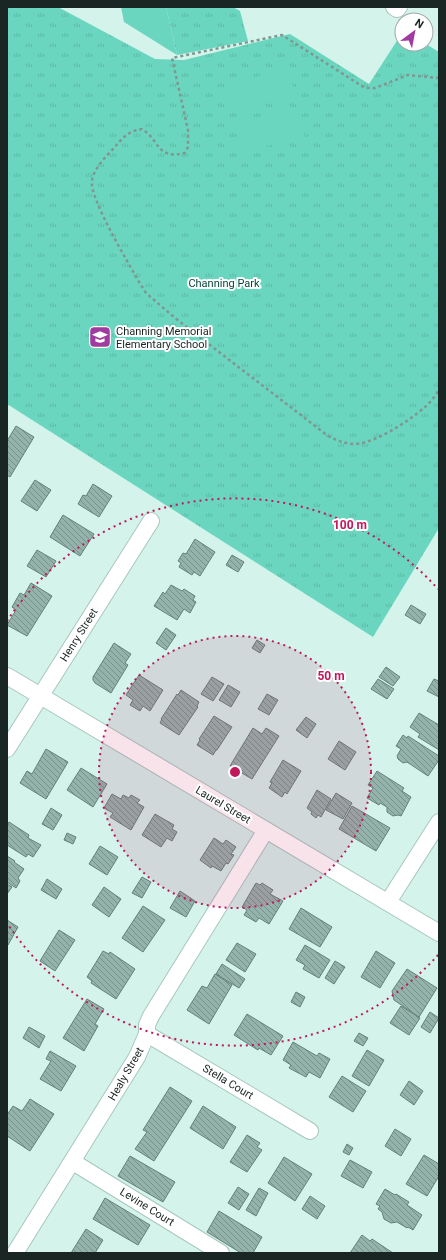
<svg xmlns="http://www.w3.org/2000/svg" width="446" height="1260" font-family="Roboto,sans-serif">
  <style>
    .grass { fill: url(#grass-tufts) }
    .pitch { fill: #6bd6bf }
    .building { fill: url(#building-back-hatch); stroke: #64817a }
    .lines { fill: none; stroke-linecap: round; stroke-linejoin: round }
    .street-casing { stroke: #a8c7bf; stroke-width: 18 }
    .path { stroke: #809791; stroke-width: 2.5; stroke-dasharray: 3 3; stroke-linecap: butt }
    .street { stroke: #fff; stroke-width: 16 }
    .ring { fill: none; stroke: #c2185b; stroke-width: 2; stroke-dasharray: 2 4 }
    .labels { text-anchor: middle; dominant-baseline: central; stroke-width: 4; stroke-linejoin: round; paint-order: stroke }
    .park-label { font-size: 11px; fill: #07463b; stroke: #fff }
    .poi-label { font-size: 11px; fill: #1a2623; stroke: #fff; text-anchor: start }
    .street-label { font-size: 11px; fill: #1a2623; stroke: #fff }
    .centre { fill: #c2185b; stroke: #fff; stroke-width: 2 }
    .ring-label { font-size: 12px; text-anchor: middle; font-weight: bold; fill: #c2185b; stroke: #fff; stroke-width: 4; stroke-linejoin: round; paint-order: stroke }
  </style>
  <defs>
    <pattern id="grass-tufts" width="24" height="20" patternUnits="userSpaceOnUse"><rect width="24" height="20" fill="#6bd6bf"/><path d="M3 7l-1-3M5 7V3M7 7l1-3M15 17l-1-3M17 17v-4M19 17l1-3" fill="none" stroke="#5cb8a4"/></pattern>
    <pattern id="building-back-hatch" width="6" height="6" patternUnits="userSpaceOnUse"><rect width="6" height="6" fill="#94b3ab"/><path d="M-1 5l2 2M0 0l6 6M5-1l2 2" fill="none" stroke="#78918b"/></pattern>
  </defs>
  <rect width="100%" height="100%" fill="#d3f3eb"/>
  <path class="grass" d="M7 7H58L155 59 184 60 290 34 369 84 402 33V44H426L439 52V528L373 637 7 404Z
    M166 7H233L240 11 248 41 177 55Z"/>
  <path class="pitch" d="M121 7H166L177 55 124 22Z
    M289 69 295 97 233 112 226 84Z
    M297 109 305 137 242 152 235 124Z"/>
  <path class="building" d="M16 426 34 437 10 477 7 475V441Z
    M35 480 51 490 37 511 21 501Z
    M93 484 112 496 99 517 78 504 83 495 86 496Z
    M63 515 94 534 80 556 50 537Z
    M195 539 215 552 200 576 194 572 192 575 179 567 181 563 178 561 183 553 186 554Z
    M37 550 56 561 46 577 27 566Z
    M232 555 244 562 238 572 226 565Z
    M31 583 52 596 27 636 7 625 16 610 12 607 20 593 24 595Z
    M171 585 182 591 184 589 195 596 193 600 196 602 190 613 184 609 177 620 154 606 163 592 165 594Z
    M411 605 426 614 420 624 405 615Z
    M166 628 176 635 166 650 156 643Z
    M257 640 265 645 260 653 252 648Z
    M114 643 131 654 125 663 128 665 111 693 95 683 93 680V677Z
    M386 667 400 677 393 686 379 677Z
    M139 675 163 690 150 711 143 706 140 711 130 705 133 700 126 695Z
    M212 677 224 684 213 701 201 694Z
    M378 679 394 689 387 699 371 689Z
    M434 679 439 681V697L427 691Z
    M228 685 240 692 231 707 219 700Z
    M181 690 199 702 197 706 198 707 179 735 160 723 162 719H161L177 694 178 695Z
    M267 694 278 700 269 715 258 709Z
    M419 713 439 725V750L418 737 420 734 410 727Z
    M214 716 232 727 217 750H216L213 755 197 745 200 740 199 739Z
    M306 717 316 724 307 738 296 730Z
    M253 728 262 734 266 728 279 736 252 779 230 766Z
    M403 735 407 738 408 736 439 756V760L428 776 407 762 403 763 398 759 397 756 401 749 396 746Z
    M339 741 356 752 345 770 328 759Z
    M46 749 68 762 46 799 20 783 27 771 32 774Z
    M283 760 301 771 287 794 285 792 282 797 269 788 272 783 270 782Z
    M81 768 107 784 93 807 67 790Z
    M377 771 404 788 402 791 411 797 401 816 398 815 393 816 387 812V807L380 803 379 805 367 798 373 788 368 785Z
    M317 790 331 799 321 817 318 815 316 818 311 814 312 812 307 808Z
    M336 793 352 803 343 819 326 810Z
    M112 794 121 799 123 795 129 798 131 795 140 800 137 803 144 807 131 830 110 817 113 813 104 808Z
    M352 806 390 828 376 851 339 829Z
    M51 808 62 815 53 830 42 824Z
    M155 814 174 825 172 829 177 832 172 841 167 838 161 847 142 835Z
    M9 822 29 835 28 838 41 845 33 857 28 854 26 857 7 845V825Z
    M67 833 76 837 73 844 64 840Z
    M214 838 223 844 226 840 236 847 231 854 234 855 228 864 226 863 221 871 212 866 211 868 200 860Z
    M100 846 118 857 107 875 89 864Z
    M7 856 15 861 14 862 24 869 18 878 20 881 16 888 7 882Z
    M142 877 151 882 142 898 132 893Z
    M47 879 62 889 56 899 41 890Z
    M256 883 260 885 262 883 273 890 270 894 283 901 269 924 259 918 256 922 244 915 247 910 242 907Z
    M7 884 12 887 7 894Z
    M104 887 121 899 109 917 92 905Z
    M180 891 195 901 186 917 170 908Z
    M143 906 165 920 143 952 122 938Z
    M301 908 332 927 320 947 289 929Z
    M7 920 18 927 8 945 7 944Z
    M59 930 75 940 55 971 40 961Z
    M237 943 256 954 245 972 226 960Z
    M305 945 330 960 319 978 303 969 305 965 296 960Z
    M103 951 109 954 110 952 135 969 116 999 91 983 92 981 87 977Z
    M376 951 395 963 380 988 361 977Z
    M335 961 345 967 334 984 325 978Z
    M222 964 245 979 239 988 216 974Z
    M407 969 437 988 419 1017 394 1000 392 991Z
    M215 974 232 985 209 1024 187 1010 202 986 207 988Z
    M296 992 305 997 300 1007 291 1002Z
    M87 999 104 1009 95 1024 98 1026 84 1051 63 1038Z
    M401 1006 420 1018 409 1035 390 1023Z
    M430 1012 439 1018 430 1033 421 1027Z
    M247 1014 283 1036 271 1055 259 1048 258 1050 234 1035Z
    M29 1027 45 1036 39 1048 23 1038Z
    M359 1033 368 1038 363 1046 354 1041Z
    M293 1042 317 1056 319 1053 330 1059 320 1078 309 1072 306 1077 289 1068 291 1065 283 1060Z
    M367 1050 384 1060 369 1086 352 1076Z
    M50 1051 76 1066 61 1091 40 1079 51 1061 46 1059Z
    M342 1076 366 1091 353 1112 329 1097Z
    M409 1081 423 1091 414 1105 400 1095Z
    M170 1087 192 1101 154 1161 135 1149 147 1132 143 1130Z
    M30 1099 54 1114 30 1151 7 1136V1115L13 1106 22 1111Z
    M203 1106 236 1127 223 1149 190 1128Z
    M395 1129 411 1139 401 1156 385 1146Z
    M247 1135 260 1143 257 1147 262 1150 247 1172 230 1162Z
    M347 1144 353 1148 349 1155 343 1152Z
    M424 1155 439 1164V1176L427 1196 406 1184Z
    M130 1156 175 1182 163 1202 118 1176Z
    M284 1157 312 1174 295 1201 268 1183Z
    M350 1160 372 1172 363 1188 341 1176Z
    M238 1187 249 1194 239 1210 228 1203Z
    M259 1188 268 1193 256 1216 246 1210Z
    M385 1189 395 1195 396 1194 409 1202 407 1205 422 1215 413 1230 408 1227 407 1228 397 1222 391 1223 384 1219 382 1212 378 1209 380 1206 376 1204Z
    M310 1196 325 1206 317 1219 302 1209Z
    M105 1198 150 1225 138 1245 93 1219Z
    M219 1211 262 1237 253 1253H241L207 1232Z
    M86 1229 103 1240 95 1253H71Z
    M362 1235 370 1241 372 1239 393 1253H350Z"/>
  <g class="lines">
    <g class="street-casing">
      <path id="street" d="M394 7 397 9 399 7
        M7 676 439 933
        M7 749 151 521
        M388 902 439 822
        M147 1034 310 1131
        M73 1162 221 1253
        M15 1253 137 1057 147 1034V1025L151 1016 266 830"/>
    </g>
    <path class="path" d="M439 78 408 75 375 88H365L282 35 172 58 188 130V147L185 153C156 160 160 140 142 129 127 131 122 139 113 149 105 157 94 169 92 180 88 196 129 264 139 282L146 293 175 318 328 436C336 440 343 443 352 444 373 445 409 421 425 407 430 403 435 396 439 390"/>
    <use href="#street" class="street"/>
  </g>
  <circle cx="235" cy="772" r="136" fill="#c2185b" fill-opacity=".12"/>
  <g class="ring">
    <circle cx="235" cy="772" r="136"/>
    <path d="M438 955A273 273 0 0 1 7 923M7 621A273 273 0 0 1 438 589"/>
  </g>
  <defs>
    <g id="school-square" transform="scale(1.15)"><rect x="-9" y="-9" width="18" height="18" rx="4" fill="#a03ba0" stroke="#fff"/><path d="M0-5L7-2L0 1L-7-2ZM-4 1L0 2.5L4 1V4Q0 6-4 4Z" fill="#fff"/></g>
  </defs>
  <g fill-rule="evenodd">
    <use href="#school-square" x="100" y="337"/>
  </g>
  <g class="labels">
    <g class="park-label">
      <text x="224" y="283">Channing Park</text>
    </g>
    <g class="poi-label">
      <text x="116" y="331">Channing Memorial<tspan x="116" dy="13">Elementary School</tspan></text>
    </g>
    <g class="street-label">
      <text transform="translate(79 635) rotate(-58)">Henry Street</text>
      <text transform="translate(223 805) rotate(31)">Laurel Street</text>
      <text transform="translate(126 1074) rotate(-60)">Healy Street</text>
      <text transform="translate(228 1082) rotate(31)">Stella Court</text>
      <text transform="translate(147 1207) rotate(32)">Levine Court</text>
    </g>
  </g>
  <circle cx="235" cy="772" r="6" class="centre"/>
  <g class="ring-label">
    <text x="350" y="529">100 m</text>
    <text x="331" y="680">50 m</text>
  </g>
  <rect width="446" height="1260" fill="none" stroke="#1a2623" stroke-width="16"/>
  <g transform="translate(414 32) rotate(32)"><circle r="19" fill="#ffffff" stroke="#a3a8a7"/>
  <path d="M0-3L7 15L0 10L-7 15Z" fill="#a03ba0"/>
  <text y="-6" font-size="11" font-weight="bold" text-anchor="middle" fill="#1a2623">N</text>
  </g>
</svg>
